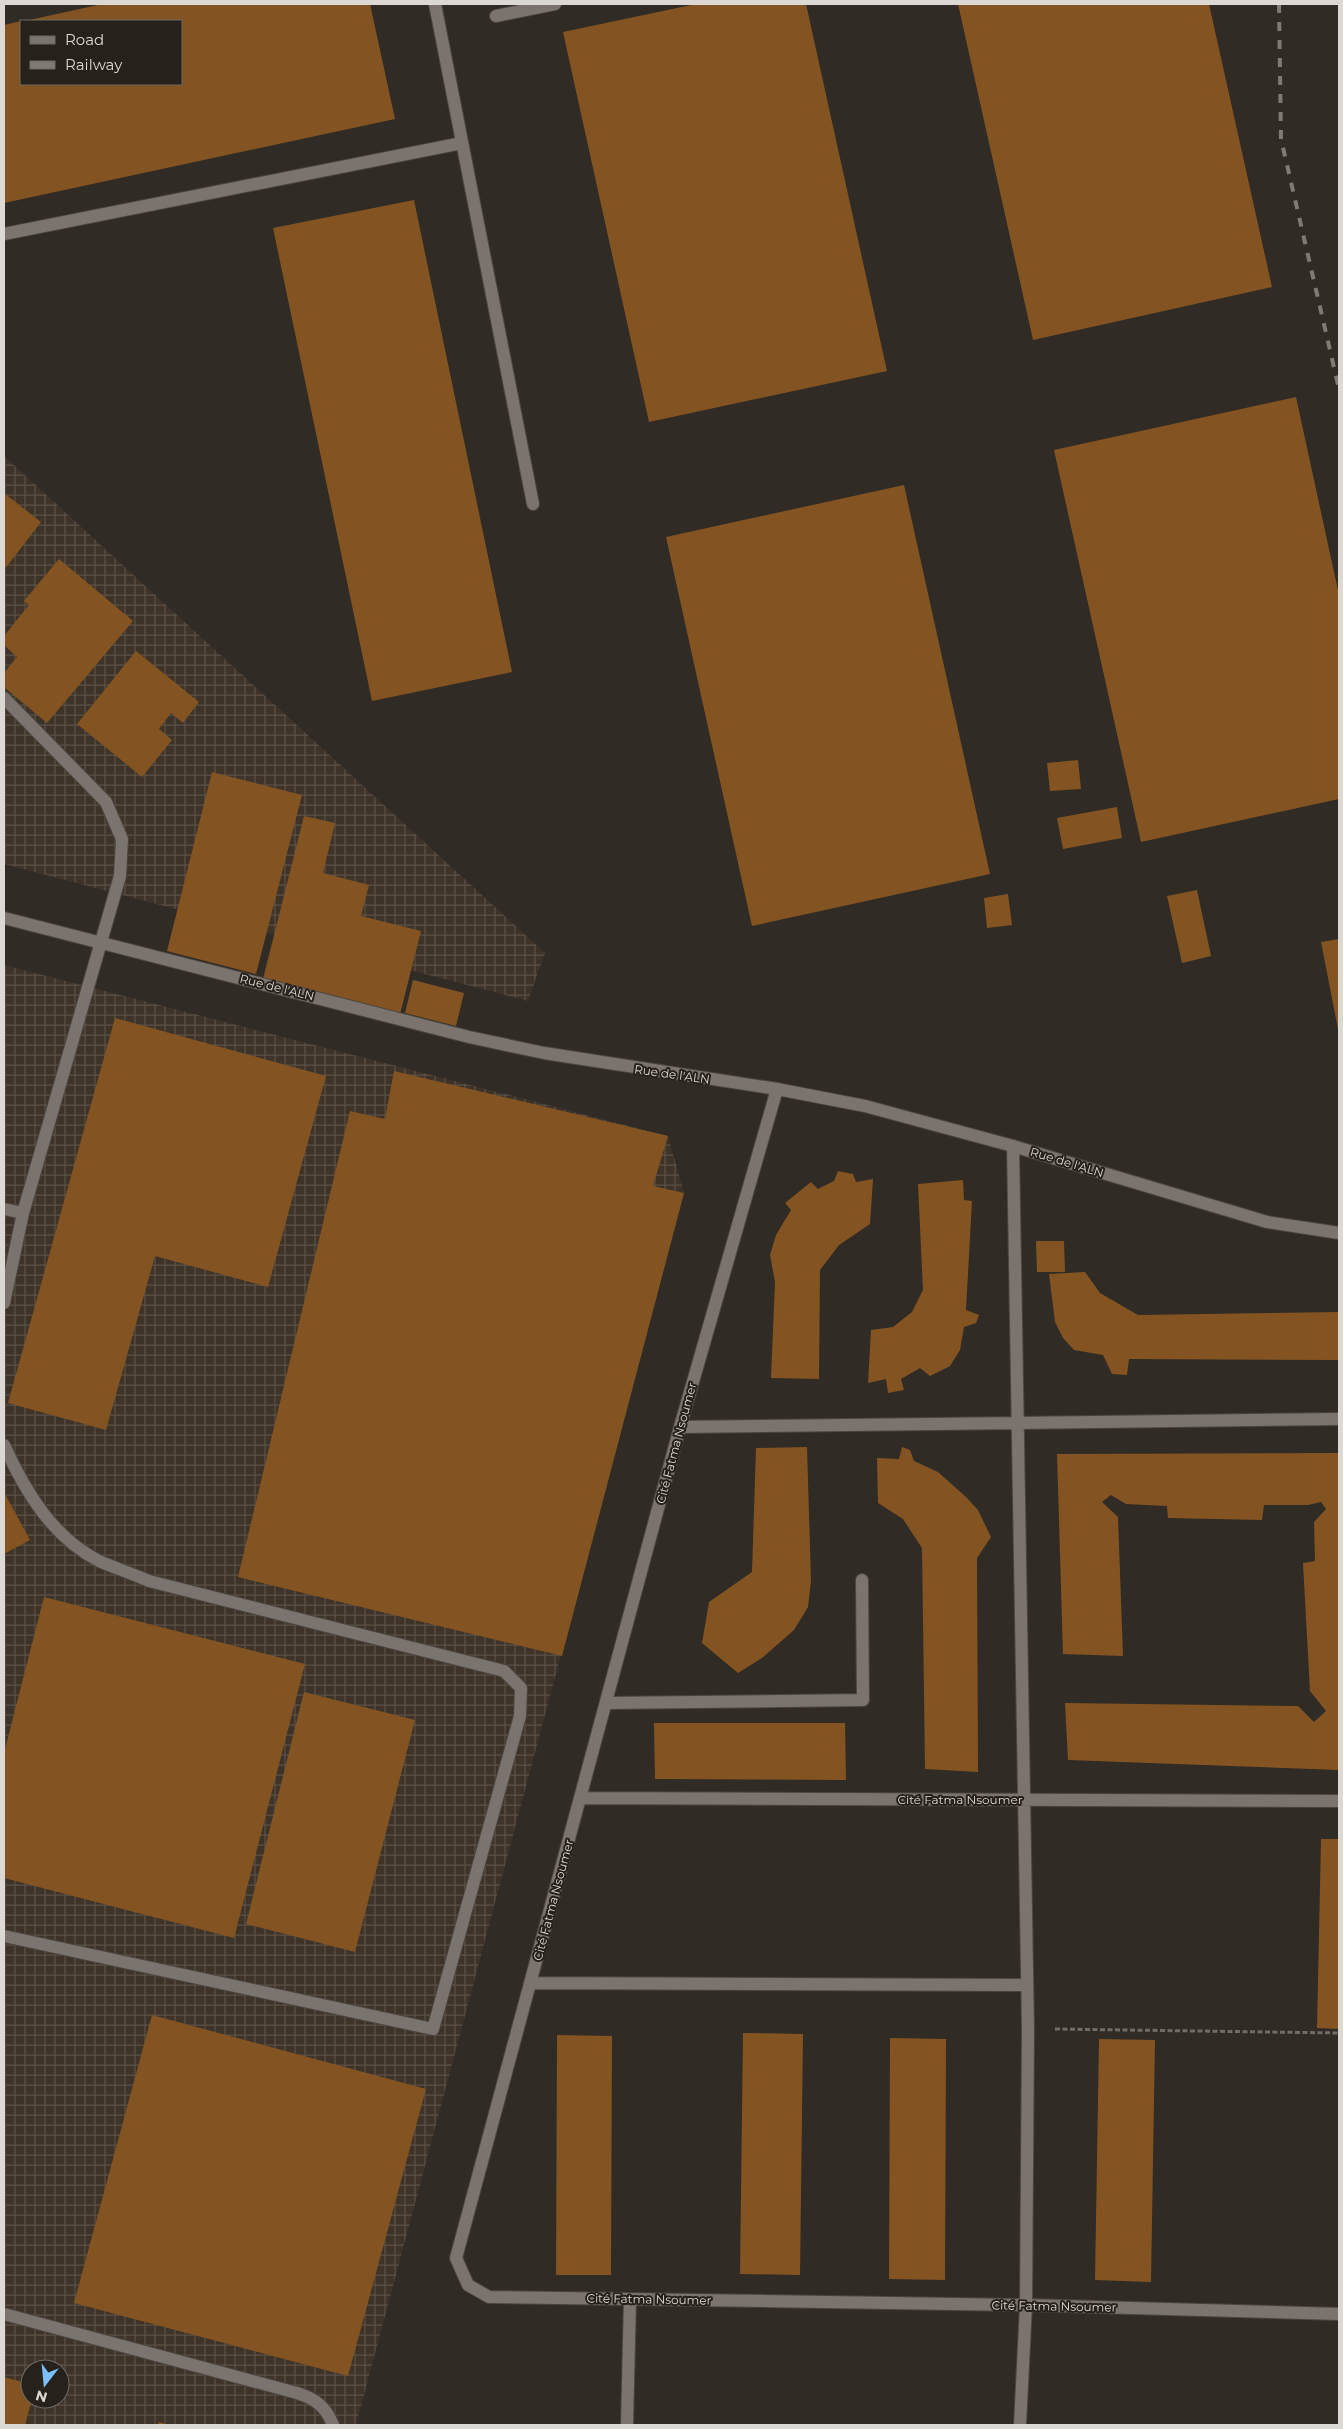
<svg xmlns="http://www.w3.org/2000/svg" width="1343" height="2429" font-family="Montserrat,sans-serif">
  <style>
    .industrial { fill: url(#industrial-grid); fill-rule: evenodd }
    .building { fill: #835421 }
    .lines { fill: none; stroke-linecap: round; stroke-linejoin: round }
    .service-casing { stroke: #4c4641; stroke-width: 14 }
    .minor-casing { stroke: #4c4641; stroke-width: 14 }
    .tertiary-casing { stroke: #4c4641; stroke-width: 14 }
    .path { stroke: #716c67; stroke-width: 3; stroke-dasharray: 5 2.5; stroke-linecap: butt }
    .service { stroke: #7b736d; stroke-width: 12 }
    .minor { stroke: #7b736d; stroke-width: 12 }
    .tertiary { stroke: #7b736d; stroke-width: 12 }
    .rail { stroke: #7f7a75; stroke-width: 4; stroke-dasharray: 9 9; stroke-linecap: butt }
    .labels { text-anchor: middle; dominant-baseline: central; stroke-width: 4; stroke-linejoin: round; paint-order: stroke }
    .street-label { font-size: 12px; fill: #dcd8d4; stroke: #27211b }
  </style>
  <defs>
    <pattern id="industrial-grid" width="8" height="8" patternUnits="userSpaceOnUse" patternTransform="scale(1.25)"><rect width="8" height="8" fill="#3e3328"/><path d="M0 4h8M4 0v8" fill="none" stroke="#595046"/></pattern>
  </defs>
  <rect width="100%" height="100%" fill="#312b25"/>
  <path class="industrial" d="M4 456 545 953 528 1001 4 864Z
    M4 965 668 1136 684 1193 356 2425H4ZM30 2369H60V2399H30Z"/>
  <path class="building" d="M102 4H370L395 119 4 203V25L21 21V84H181V21H25Z
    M696 4H806L887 371 649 422 563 32Z
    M958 4H1209L1272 287 1033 340Z
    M414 200 512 672 372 701 273 228Z
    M1296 397 1339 595V799L1141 842 1054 450Z
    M904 485 990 874 752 926 666 537Z
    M4 493 41 522 4 570Z
    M59 559 133 621 47 723 4 687V673L17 657 4 645V636L29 605 24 601Z
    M136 651 199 702 183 723 171 713 159 729 172 740 142 777 77 724Z
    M1078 760 1081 789 1050 791 1047 763Z
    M212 772 302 795 256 974 167 951Z
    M1117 807 1122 838 1063 849 1057 818Z
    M304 816 335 823 323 873 369 885 361 916 421 931 400 1014 263 979Z
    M1197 890 1211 956 1182 963 1167 896Z
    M1008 894 1012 925 987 928 984 898Z
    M1339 939V1029H1338L1321 942Z
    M413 980 464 993 456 1026 405 1013Z
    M115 1018 326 1076 268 1287 155 1256 106 1430 8 1403Z
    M394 1071 668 1136 653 1186 684 1193 562 1656 238 1577 350 1111 385 1119Z
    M838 1171 853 1174 856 1182 873 1179 870 1224 839 1245 820 1270 819 1379 771 1378 775 1282 770 1255 776 1235 791 1210 785 1203 811 1182 818 1189 834 1181Z
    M963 1180 964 1200 972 1201 966 1310 979 1315 976 1323 964 1327 960 1350 950 1366 930 1376 920 1368 901 1379 904 1390 888 1393 886 1379 868 1383 871 1330 893 1327 912 1312 923 1290 918 1184Z
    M1036 1241H1064L1065 1272H1037Z
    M1085 1272 1100 1293 1138 1315 1339 1312V1360L1129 1359 1127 1375 1112 1374 1103 1355 1074 1350 1063 1338 1055 1322 1049 1274Z
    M807 1447 811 1581 808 1607 794 1630 762 1658 738 1673 702 1643 709 1602 752 1572 756 1448Z
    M902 1447 910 1450 914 1461 938 1472 966 1497 978 1510 991 1537 977 1558 978 1772 925 1769 922 1548 903 1519 878 1503 877 1458 899 1459Z
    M1339 1453V1770L1068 1760 1065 1703 1298 1706 1314 1722 1326 1711 1310 1691 1303 1563 1315 1561 1314 1522 1326 1509 1321 1502 1308 1505H1264L1262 1520 1168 1518 1167 1506 1126 1504 1111 1495 1102 1502 1118 1517 1123 1656 1063 1654 1057 1454Z
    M4 1492 30 1540 4 1554Z
    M44 1597 305 1664 234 1938 4 1878V1753Z
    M304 1692 415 1720 355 1952 246 1924Z
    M654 1723H845L846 1780 655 1779Z
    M1321 1839H1339V2029L1317 2028Z
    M152 2015 426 2089 348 2376 74 2303Z
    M743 2033 803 2034 800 2275 740 2274Z
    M557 2035 612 2036 611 2275H556Z
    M890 2038 946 2039 945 2280 889 2279Z
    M1099 2039 1155 2040 1151 2282 1095 2280Z
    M4 2377 30 2384V2399H32L25 2425H4Z
    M159 2422 170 2425H158Z"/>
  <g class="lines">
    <g class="service-casing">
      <path id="service" d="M435 4 533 504
        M496 16 555 4
        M4 234 462 143
        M606 1703 863 1700 862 1580"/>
    </g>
    <g class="minor-casing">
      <path id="minor" d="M4 698 106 802 122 839 120 876 23 1213 4 1303
        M777 1089 680 1427 456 2258 468 2285 489 2297 1026 2305 1339 2314
        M1013 1146 1028 2029 1026 2305 1020 2425
        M4 1209 23 1213
        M680 1427 1339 1419
        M4 1445C25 1491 52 1537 99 1561 115 1568 133 1574 149 1581L504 1671 521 1688 520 1716 433 2029 4 1936
        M580 1798 1339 1801
        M530 1983 1027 1985
        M4 2314 297 2393C316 2399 326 2407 333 2425
        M627 2425 630 2299"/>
    </g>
    <g class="tertiary-casing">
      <path id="tertiary" d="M4 918 469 1037 544 1053 777 1089 865 1106 1013 1146 1267 1222 1339 1233"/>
    </g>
    <path class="path" d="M1055 2029 1339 2033"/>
    <use href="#service" class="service"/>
    <use href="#minor" class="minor"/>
    <use href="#tertiary" class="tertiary"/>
    <path class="rail" d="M1279 4 1281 139 1339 389"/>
  </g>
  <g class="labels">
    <g class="street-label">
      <text transform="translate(277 987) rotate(14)">Rue de l'ALN</text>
      <text transform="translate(672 1074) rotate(8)">Rue de l'ALN</text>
      <text transform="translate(1067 1162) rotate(17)">Rue de l'ALN</text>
      <text transform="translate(676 1443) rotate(-75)">Cité Fatma Nsoumer</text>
      <text x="960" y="1799">Cité Fatma Nsoumer</text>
      <text transform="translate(553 1900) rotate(-75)">Cité Fatma Nsoumer</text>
      <text transform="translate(649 2299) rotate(1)">Cité Fatma Nsoumer</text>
      <text transform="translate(1054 2306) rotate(1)">Cité Fatma Nsoumer</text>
    </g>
  </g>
  <rect width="1343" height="2429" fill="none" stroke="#dcd8d4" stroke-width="10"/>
  <rect x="20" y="20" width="162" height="65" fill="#27211b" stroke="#6f6a65"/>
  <rect x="30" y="36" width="25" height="8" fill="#7b736d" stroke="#6f6a65"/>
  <text x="65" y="45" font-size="15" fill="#dcd8d4">Road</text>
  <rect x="30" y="61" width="25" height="8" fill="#7f7a75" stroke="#6f6a65"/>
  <text x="65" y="70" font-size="15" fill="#dcd8d4">Railway</text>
  <g transform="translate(45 2384) rotate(196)"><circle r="24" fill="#27211b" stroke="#6f6a65"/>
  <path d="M0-4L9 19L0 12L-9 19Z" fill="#7cbef9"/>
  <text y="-8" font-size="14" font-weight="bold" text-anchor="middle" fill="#dcd8d4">N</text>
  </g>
</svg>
